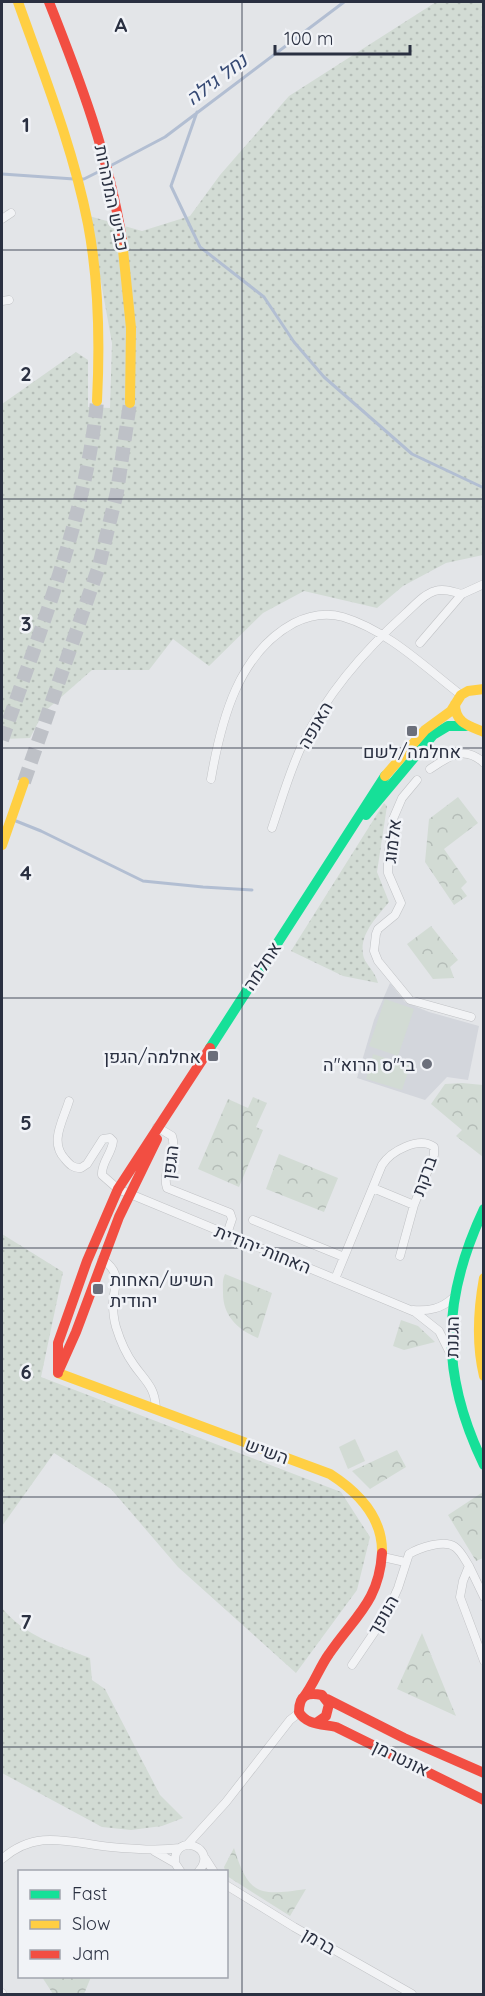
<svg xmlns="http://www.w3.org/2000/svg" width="485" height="1996" font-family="Quicksand,Heebo,sans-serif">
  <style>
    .built { fill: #d3d6dc }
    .grass { fill: url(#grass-dots) }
    .forest { fill: url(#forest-crowns) }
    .pitch { fill: #d2dbd4 }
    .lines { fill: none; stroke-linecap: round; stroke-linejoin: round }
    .stream { stroke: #b2bed2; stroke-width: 3 }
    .highway-tunnel { stroke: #bec1c7; stroke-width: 14; stroke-dasharray: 14 7; stroke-linecap: butt }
    .street-casing { stroke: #c0c2c5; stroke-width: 9 }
    .street { stroke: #f2f3f5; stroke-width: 8 }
    .fast { stroke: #16e098; stroke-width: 10 }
    .slow { stroke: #ffcf43; stroke-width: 10 }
    .jam { stroke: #f24e42; stroke-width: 10 }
    .grid { fill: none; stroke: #2a3041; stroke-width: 1.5; stroke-opacity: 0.55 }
    .poi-dot { fill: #6b6f7b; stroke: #f1f3f7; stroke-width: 2 }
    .labels { text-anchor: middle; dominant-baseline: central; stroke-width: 5; stroke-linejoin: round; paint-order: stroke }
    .street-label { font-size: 18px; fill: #2a3041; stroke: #f1f3f7 }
    .poi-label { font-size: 18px; fill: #2a3041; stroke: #f1f3f7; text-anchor: end }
    .water-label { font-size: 20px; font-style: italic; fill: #354974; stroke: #f1f3f7 }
    .grid-label { font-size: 20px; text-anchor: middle; font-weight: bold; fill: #2a3041; stroke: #f1f3f7; stroke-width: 5; stroke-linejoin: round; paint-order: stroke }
  </style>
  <defs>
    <pattern id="grass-dots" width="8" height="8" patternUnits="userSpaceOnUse" patternTransform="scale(1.5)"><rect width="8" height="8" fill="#d2dbd4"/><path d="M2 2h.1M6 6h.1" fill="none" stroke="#b4bcb7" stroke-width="1.8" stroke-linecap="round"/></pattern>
    <pattern id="forest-crowns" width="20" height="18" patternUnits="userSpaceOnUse" patternTransform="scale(1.5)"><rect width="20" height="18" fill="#d2dbd4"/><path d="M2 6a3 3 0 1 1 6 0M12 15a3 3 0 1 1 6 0" fill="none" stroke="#b4bcb7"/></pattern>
  </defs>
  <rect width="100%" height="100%" fill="#e3e5e8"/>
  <path class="built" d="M390 983 405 1002 429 1012 479 1026 468 1080 447 1077 425 1100 357 1078 374 1020Z"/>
  <path class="grass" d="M436 2H483V555L446 563 403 586 377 608 304 591 263 613 209 666 173 639 149 670H92L43 713 30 738 2 739V404L76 352 88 360V407L110 408 112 343 89 216 142 231 190 216 220 175 289 96Z
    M384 803 387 806 377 872 389 902C377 917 357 936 364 958 367 966 375 971 378 983L343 976 291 951Z
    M2 1234 63 1272 41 1377 341 1492 370 1537 357 1590 296 1673 178 1567 111 1489 54 1453 2 1526Z
    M2 1608C25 1636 58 1646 90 1658L92 1680 105 1689 160 1795 183 1818 162 1826 131 1830 102 1827 2 1773Z"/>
  <path class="forest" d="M458 797 478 823 444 849 467 882 461 888 467 896 454 905 425 862 429 819Z
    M431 926 458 960 450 967 454 978 433 979 407 944Z
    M462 1083 483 1085V1157L456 1136 462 1130 431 1104 445 1084Z
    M253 1097 267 1103 256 1127 263 1130 239 1187 198 1169 228 1099 248 1108Z
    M279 1154 338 1178 324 1212 266 1189Z
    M225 1274 272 1293 258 1338C238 1330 223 1316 223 1293 223 1286 222 1280 225 1274Z
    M401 1320 418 1326 435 1342 404 1350 393 1346Z
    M397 1450 406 1467 370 1489 352 1471Z
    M483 1492V1558L476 1561 448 1515Z
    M422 1633 456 1716 397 1689Z
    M234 1848C249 1896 259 1896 306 1889L290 1916 227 1876 224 1867Z
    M42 1977H91L84 1994H53Z"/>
  <path class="pitch" d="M385 999 414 1009 398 1056 369 1046Z
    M373 1054 410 1066 402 1090 366 1079Z
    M355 1439 365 1461 348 1469 339 1447Z"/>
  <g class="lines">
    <path class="stream" d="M197 112 171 186 200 247 264 297 294 342 324 377 412 454 484 488
      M110 166 165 137 344 2
      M2 174 74 179
      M80 179H84L104 169
      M16 821 41 831 143 881 203 887 252 890"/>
    <path class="highway-tunnel" d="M2 740C40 630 86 518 97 401
      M24 782 99 566 117 492 130 403"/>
    <g class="street-casing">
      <path id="street" d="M2 219 11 213
        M2 301 9 300
        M420 643 462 594 484 584
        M430 769C448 757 464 744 484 763
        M211 779C221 721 238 653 294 623 310 615 325 612 343 617 387 630 425 667 461 695
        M417 780 402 798 393 819 388 859V873L401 903 395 915 378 929 376 934 374 951 378 961 410 1000 471 1017
        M272 828C282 799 290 769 304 741 328 692 366 649 406 613 415 605 424 594 435 591 444 588 453 592 462 594
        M69 1101C63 1121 49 1142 65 1159 70 1165 73 1168 81 1168L87 1164 103 1139 110 1138 113 1141C112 1154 101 1162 102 1175L118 1189 415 1312 439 1331 450 1353
        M157 1127 172 1136C178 1153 161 1170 167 1188L230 1213 232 1219 227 1234
        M373 1188 414 1205
        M253 1220 344 1257
        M102 1259C123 1274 114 1283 113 1304 113 1312 114 1320 116 1327 120 1340 126 1354 134 1365 146 1382 155 1387 156 1409
        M335 1279 382 1165C391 1151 419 1136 434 1147V1155L414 1205 400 1256
        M413 1310C429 1311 441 1309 453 1298
        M383 1557 405 1562
        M484 1597 469 1566 463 1581 460 1597 484 1661
        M352 1665 386 1615 398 1588 409 1554C419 1548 444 1539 455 1547 461 1551 465 1560 469 1566
        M187 1845 226 1802 290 1720 299 1713
        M154 1851 175 1863
        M205 1858 214 1872
        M2 1859C37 1828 70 1843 111 1847 134 1849 158 1851 180 1848
        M181 1872 175 1863C173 1830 221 1848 198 1872
        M226 1885 294 1927 412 1994
        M2 1993V1994"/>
    </g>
    <use href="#street" class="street"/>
    <path class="fast" d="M366 815 433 735 448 726H466
      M210 1048 385 776
      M484 1209C441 1300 440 1374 484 1465"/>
    <path class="slow" d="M18 2C44 75 73 148 88 224 99 282 100 342 97 401
      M122 240 131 328 130 403
      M455 704C455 723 469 726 484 732
      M385 776 425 730 451 711 461 695 468 691 484 689
      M2 845 24 782
      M484 1278C478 1311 476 1343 484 1376
      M58 1373 330 1474C358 1492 383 1517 382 1553"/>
    <path class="jam" d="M49 2C80 80 109 157 122 240
      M59 1370 76 1332 119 1217 157 1139
      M58 1373V1343L87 1261 118 1189 210 1048
      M303 1698C314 1684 319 1668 329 1654 354 1617 379 1602 382 1553
      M327 1699 404 1738 484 1773
      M316 1723 326 1716 329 1704 322 1695C307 1692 299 1695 299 1712 306 1725 323 1724 336 1727L484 1800"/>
  </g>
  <path class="grid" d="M242 2V1994M2 250H484M2 499H484M2 748H484M2 998H484M2 1248H484M2 1497H484M2 1747H484"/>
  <g class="poi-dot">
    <rect x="406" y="725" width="12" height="12" rx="3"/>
    <rect x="207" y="1050" width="12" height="12" rx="3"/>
    <circle cx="427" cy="1064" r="6"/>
    <rect x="92" y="1283" width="12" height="12" rx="3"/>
  </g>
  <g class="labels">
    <g class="street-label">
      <text transform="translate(112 198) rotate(78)">כביש המנהרות</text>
      <text transform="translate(315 725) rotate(-60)">האנפה</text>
      <text transform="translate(392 841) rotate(-83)">אלמוג</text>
      <text transform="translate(262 966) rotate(-57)">אחלמה</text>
      <text transform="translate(170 1162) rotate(-83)">הגפן</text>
      <text transform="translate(424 1176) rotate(-70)">ברקת</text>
      <text transform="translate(263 1249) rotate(22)">האחות יהודית</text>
      <text transform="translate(452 1337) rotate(-89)">הגננת</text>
      <text transform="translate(267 1451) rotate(20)">השיש</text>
      <text transform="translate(383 1615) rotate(-60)">הנופך</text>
      <text transform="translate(401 1758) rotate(26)">אונטרמן</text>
      <text transform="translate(319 1941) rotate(30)">ברמן</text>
    </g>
    <g class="poi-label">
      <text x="412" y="751" text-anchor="middle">אחלמה/לשם</text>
      <text x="201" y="1056">אחלמה/הגפן</text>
      <text x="415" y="1064">בי"ס הרוא"ה</text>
      <text x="110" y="1279" text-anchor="start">השיש/האחות<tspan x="110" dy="21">יהודית</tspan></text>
    </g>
    <g class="water-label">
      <text transform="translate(216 79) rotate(-37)">נחל גילה</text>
    </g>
  </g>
  <g class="grid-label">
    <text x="121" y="32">A</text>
    <text x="26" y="132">1</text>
    <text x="26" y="381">2</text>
    <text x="26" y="631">3</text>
    <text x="26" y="880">4</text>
    <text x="26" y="1130">5</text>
    <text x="26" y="1379">6</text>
    <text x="26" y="1629">7</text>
  </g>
  <rect width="485" height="1996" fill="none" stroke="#2a3041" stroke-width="6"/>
  <rect x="18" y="1870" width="210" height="108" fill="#f1f3f7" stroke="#a1a5ae" stroke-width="1.5"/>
  <rect x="30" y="1890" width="30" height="9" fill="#16e098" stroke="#a1a5ae" stroke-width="1.5"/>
  <text x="72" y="1900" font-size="18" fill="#2a3041">Fast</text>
  <rect x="30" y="1920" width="30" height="9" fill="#ffcf43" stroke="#a1a5ae" stroke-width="1.5"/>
  <text x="72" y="1930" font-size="18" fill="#2a3041">Slow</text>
  <rect x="30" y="1950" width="30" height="9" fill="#f24e42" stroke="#a1a5ae" stroke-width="1.5"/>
  <text x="72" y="1960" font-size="18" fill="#2a3041">Jam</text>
  <path d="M275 45v9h135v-9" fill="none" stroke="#2a3041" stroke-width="3"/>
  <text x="284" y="45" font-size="18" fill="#2a3041" stroke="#f1f3f7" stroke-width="4.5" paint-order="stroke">100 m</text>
</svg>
